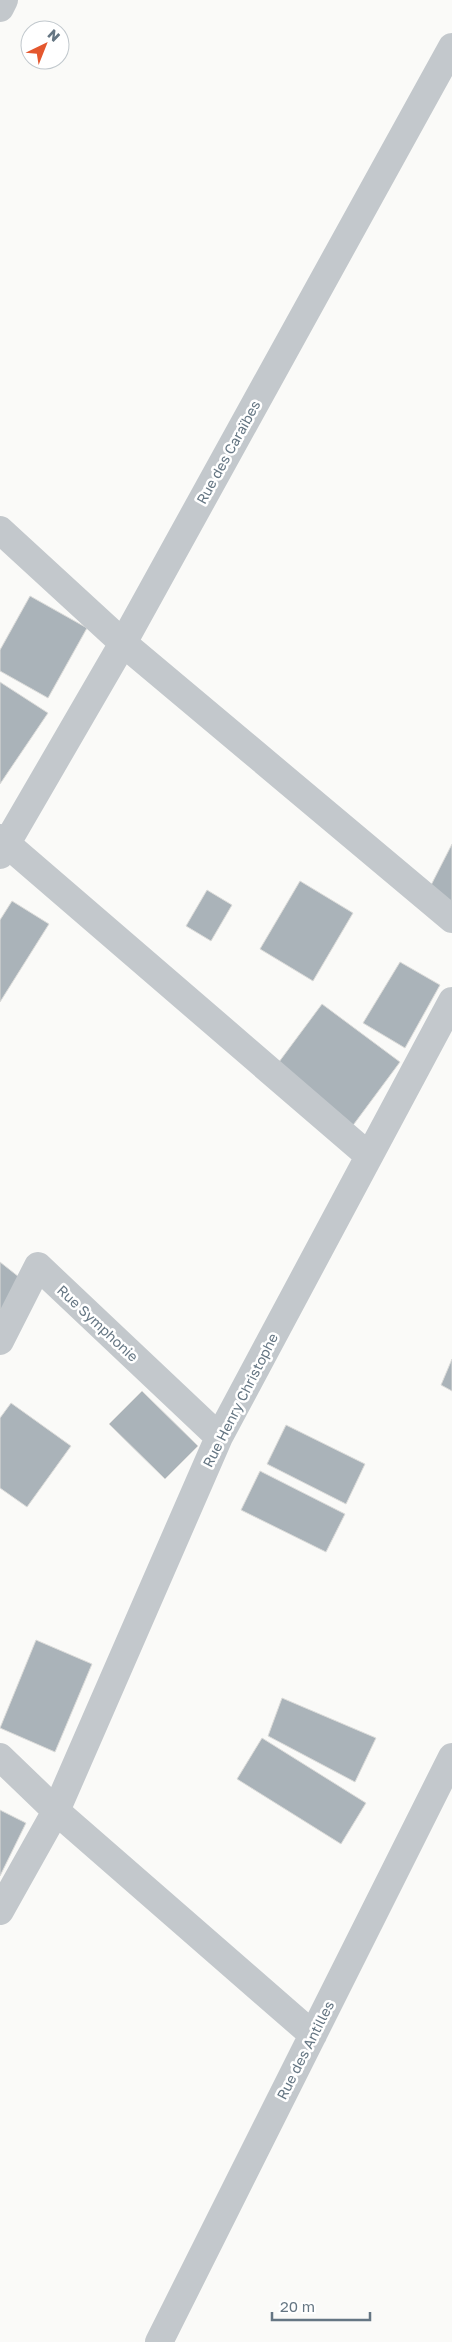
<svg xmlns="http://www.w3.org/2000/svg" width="452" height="2342" font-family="'Golos Text',sans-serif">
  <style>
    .building { fill: #aab3b9; stroke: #dcdcda }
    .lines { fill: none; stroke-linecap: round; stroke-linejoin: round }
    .minor { stroke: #c3c8cc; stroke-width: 28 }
    .labels { text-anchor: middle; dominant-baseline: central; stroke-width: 5; stroke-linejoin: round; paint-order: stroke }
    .street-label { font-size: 14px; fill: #657683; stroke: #fff }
  </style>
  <rect width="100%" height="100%" fill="#fafaf8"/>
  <path class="building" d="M30 596 87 628 48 698 0 671V650Z
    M0 682 48 713 0 784Z
    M452 844V905L427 893Z
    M300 881 353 913 313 981 260 949Z
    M207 890 232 905 211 941 186 926Z
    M12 901 49 924 0 1002V920Z
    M400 962 440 985 405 1048 363 1023Z
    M322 1004 400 1062 351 1128 273 1070Z
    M0 1262 24 1281 0 1311Z
    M452 1359V1391L441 1385Z
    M142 1391 198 1446 165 1479 109 1424Z
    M11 1403 71 1446 27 1507 0 1488V1418Z
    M286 1425 365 1464 346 1504 267 1464Z
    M260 1471 345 1514 326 1552 241 1510Z
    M36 1640 92 1664 55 1752 0 1728Z
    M282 1698 376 1738 355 1782 268 1736Z
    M262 1738 366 1803 341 1844 237 1779Z
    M0 1810 26 1823 0 1876Z"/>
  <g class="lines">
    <path class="minor" d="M0 8 4 0
      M0 530 123 643 452 919
      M0 838 369 1156
      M0 855 123 643 452 47
      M0 1341 38 1266 219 1437
      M0 1757 56 1811 313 2035
      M0 1911 56 1811 219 1437 452 1001
      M159 2342 452 1757"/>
  </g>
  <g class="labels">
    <g class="street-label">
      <text transform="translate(228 452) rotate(-61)">Rue des Caraïbes</text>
      <text transform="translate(98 1323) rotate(43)">Rue Symphonie</text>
      <text transform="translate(240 1400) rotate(-63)">Rue Henry Christophe</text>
      <text transform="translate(305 2050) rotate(-63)">Rue des Antilles</text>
    </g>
  </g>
  <g transform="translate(45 45) rotate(43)"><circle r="24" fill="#ffffff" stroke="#c1c8cd"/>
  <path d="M0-4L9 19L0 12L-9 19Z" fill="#e4572e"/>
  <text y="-8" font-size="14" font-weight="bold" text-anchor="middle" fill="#657683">N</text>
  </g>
  <path d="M272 2312v8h98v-8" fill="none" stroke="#657683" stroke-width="2.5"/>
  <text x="280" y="2312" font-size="15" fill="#657683" stroke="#ffffff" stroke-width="4" paint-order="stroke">20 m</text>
</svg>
